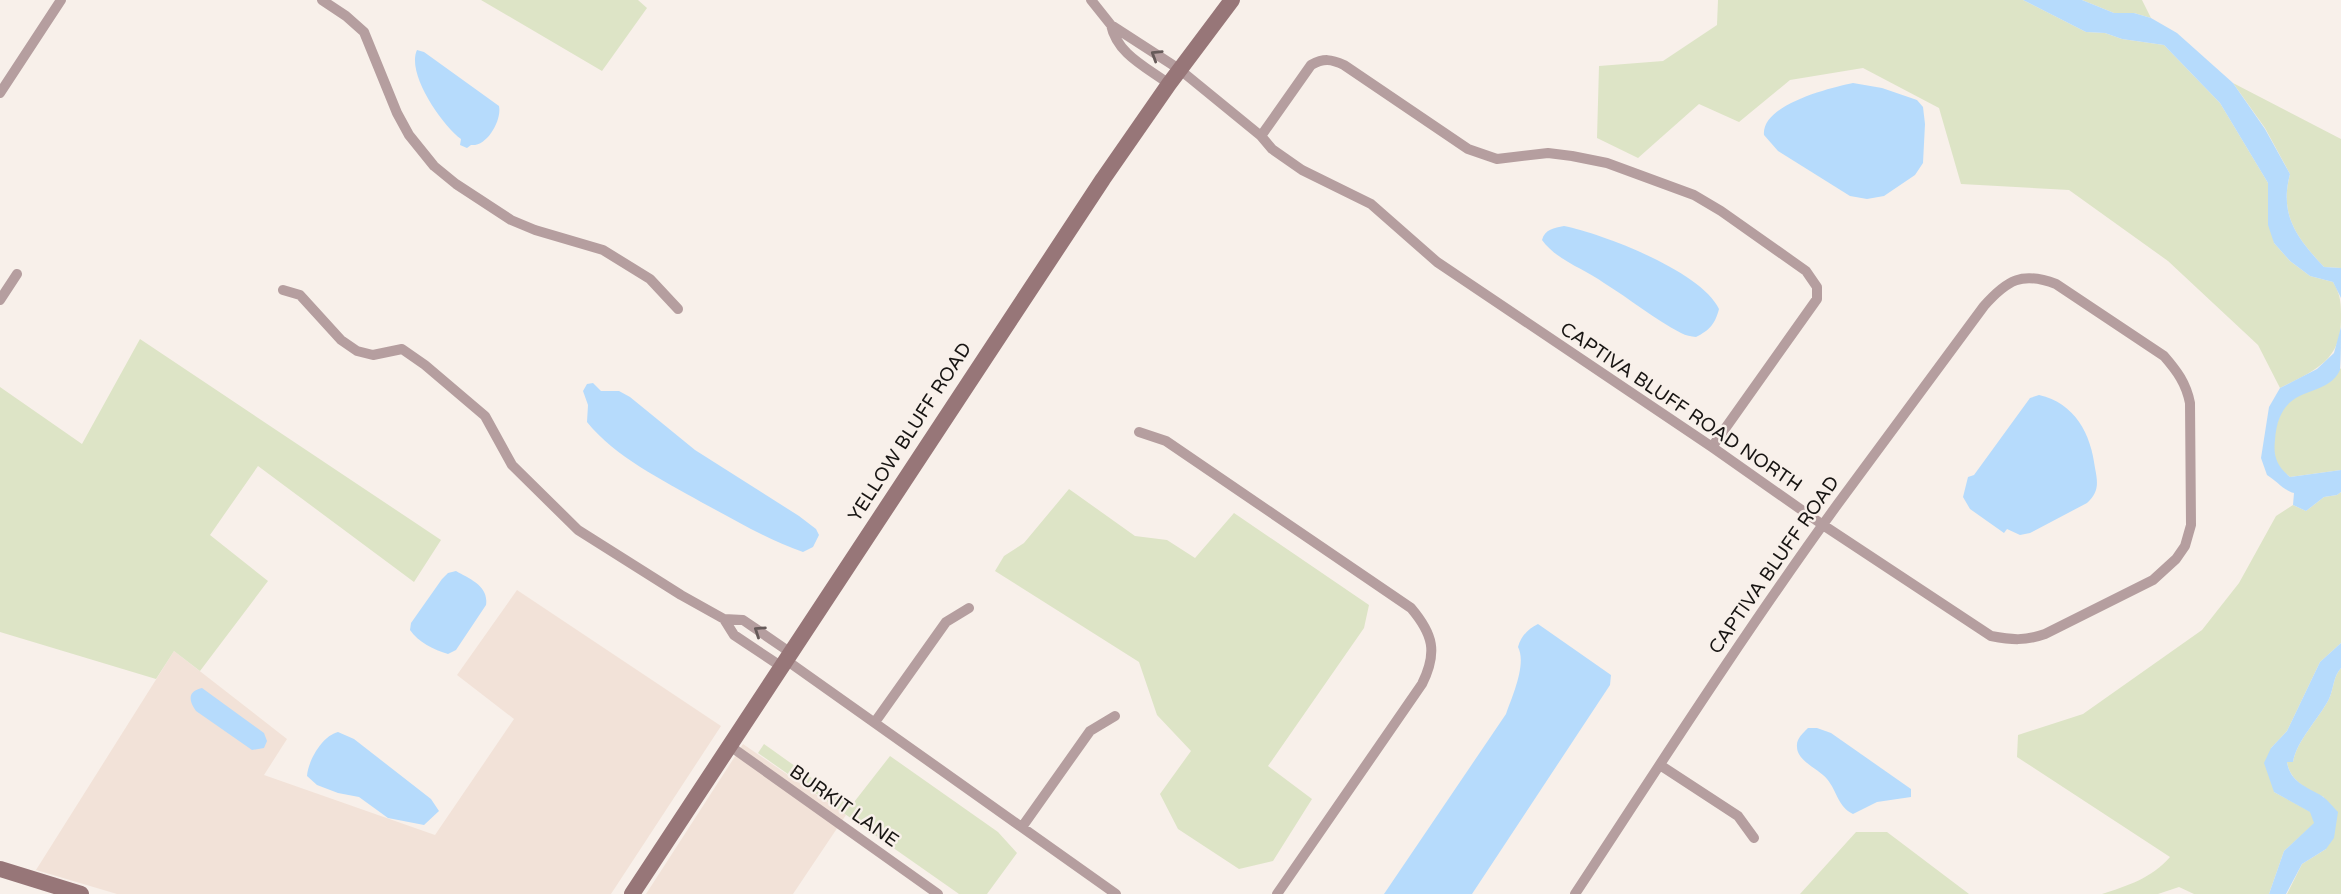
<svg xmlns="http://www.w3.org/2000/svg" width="2341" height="894" font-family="'Varela Round',sans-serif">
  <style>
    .built { fill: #f2e2d8 }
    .green { fill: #dde4c6 }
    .water { fill: #b6dbfc }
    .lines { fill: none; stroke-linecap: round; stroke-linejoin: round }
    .street { stroke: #b59e9f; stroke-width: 10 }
    .secondary { stroke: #977678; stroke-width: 16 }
    .oneway { stroke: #665a59 }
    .labels { text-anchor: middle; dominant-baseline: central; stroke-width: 5; stroke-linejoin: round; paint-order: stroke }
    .street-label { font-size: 19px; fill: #181513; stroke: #f8f0ea }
  </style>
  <rect width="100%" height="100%" fill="#f8f0ea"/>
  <path class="built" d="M517 590 721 726 611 894H117L36 870 174 651 287 739 264 775 435 835 514 719 457 675Z
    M743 744 846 815 793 894H646Z"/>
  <path class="green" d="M481 0H638L647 8 602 71Z
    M1718 0H2023L2086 32 2105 33 2122 39 2164 45 2220 103 2268 183 2274 243 2290 261 2310 276 2333 282C2341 295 2341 304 2341 319 2341 362 2313 371 2280 388L2258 345 2168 261 2069 190 1961 184 1939 108 1863 68 1790 80 1739 122 1699 104 1638 158 1597 138 1599 66 1663 61 1717 25Z
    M2082 0H2142L2151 18 2134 13H2114Z
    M2233 83 2341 139V268L2324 267C2297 238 2279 215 2290 174L2265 128Z
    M140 339 441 540 414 582 258 466 210 535 268 581 200 671 174 651 156 679 0 632V387L82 444Z
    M2341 368V470L2290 477C2284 472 2279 469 2276 461 2270 446 2276 416 2287 404 2303 388 2325 391 2341 368Z
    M1069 489 1135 536 1167 540 1195 558 1234 513 1369 605 1364 628 1268 766 1312 799 1273 861 1239 869 1178 829 1160 794 1191 751 1157 715 1139 662 995 571 1004 556 1024 543Z
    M2341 492V643L2320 662 2287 731 2271 748 2274 792 2311 812 2315 823 2284 851 2269 894H2194L2179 887 2158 894H2102C2127 886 2152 878 2170 857L2017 757 2018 735 2083 714 2202 630 2239 583 2276 516 2293 505 2306 511 2324 497 2337 495Z
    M2341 668V894H2287L2302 864 2326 849 2324 797C2308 790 2290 781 2287 762H2293C2297 740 2318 720 2329 699 2334 688 2333 677 2341 668Z
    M764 744 851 806 890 756 998 832 1017 853 987 894H959L758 753Z
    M1856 832H1887L1969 894H1800Z"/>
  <path class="water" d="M2023 0H2082L2114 13H2134L2151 18 2177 33 2233 83 2265 129 2290 174C2279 215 2297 238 2324 267L2341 268V298L2333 282 2310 276 2290 261 2274 243 2268 225V183L2220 103 2164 45 2122 39 2105 33 2086 32Z
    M417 50 424 52 499 106C502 120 487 147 471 145L467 148 460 145 461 139C442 125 406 73 417 50Z
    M1853 83 1882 88 1917 100 1923 107 1925 124 1923 163 1915 175 1884 196 1867 199 1850 196 1778 151 1764 135C1761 105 1829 88 1853 83Z
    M1564 226C1604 234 1702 272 1719 309 1715 324 1710 330 1696 337 1691 336 1686 336 1681 333 1654 319 1630 299 1604 283 1585 269 1556 260 1542 240 1545 229 1554 228 1564 226Z
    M2341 327C2341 339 2341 359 2340 370 2326 401 2279 380 2275 440 2273 457 2277 466 2290 477L2341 470V492L2337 495 2324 497 2306 511 2293 505 2294 493C2283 490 2277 481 2267 475L2261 458 2269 407 2280 388 2317 369 2334 353Z
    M593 383 601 391H619L630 397 695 450 799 516 816 529 819 535 813 547 803 552C766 539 735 520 701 502 663 480 615 457 587 422L588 405 583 391 587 384Z
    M2039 395C2075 403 2091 434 2095 468 2098 483 2099 492 2087 503L2030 533 2020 535 2007 529 2004 533 1970 509 1963 497 1968 477 1974 475 2030 398Z
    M456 571C470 579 489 586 486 605L456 650 448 654C434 650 418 642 410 630L411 623 442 579 448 573Z
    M1538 624 1611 675 1610 685 1472 894H1384L1506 714C1512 697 1527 664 1518 647 1521 636 1528 629 1538 624Z
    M2341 643V668C2333 677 2334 688 2329 699 2318 720 2297 740 2293 762H2287C2290 782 2307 787 2322 796 2328 800 2333 807 2338 812L2334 838 2326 849 2302 864 2286 894H2269L2284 851 2314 823 2310 812 2274 792 2264 763 2271 748 2287 731 2320 662Z
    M202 688 264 733 267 741 264 748 252 750 196 711C188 700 188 691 202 688Z
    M1808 728H1817L1831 733 1911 789V797L1877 802 1853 814C1838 807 1837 791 1827 779 1819 769 1797 761 1797 747 1796 739 1803 733 1808 728Z
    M338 732 354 739 431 799 439 811 424 825 388 818 359 797 338 793 317 785 307 776C308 761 322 736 338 732Z"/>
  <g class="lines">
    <path class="street" d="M322 0 346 16 364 32 397 113 409 135 434 166 456 184 511 220 535 230 603 250 650 279 678 309
      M1091 0 1111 25 1179 69 1261 136 1272 149 1302 170 1371 204 1437 262 1712 447 1823 525 1991 636C2012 640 2025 641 2045 634L2153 580 2176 559 2185 546 2191 525 2190 403C2186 383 2177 371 2164 356L2056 284C2022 271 2007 280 1984 306L1837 505C1745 632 1661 763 1575 894
      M1111 25C1117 54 1146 67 1169 84
      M0 93 61 0
      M1261 136 1311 65C1324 58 1331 59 1344 65L1468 149 1497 159 1548 153 1572 156 1607 163 1694 195 1721 211 1806 271 1817 287V299L1712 447
      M283 290 300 295 341 340 357 351 373 355 402 349 425 365 485 416 512 465 578 530 681 595 724 619 743 620 791 653
      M0 300 17 274
      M1139 432 1166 441 1411 608C1433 634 1438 652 1422 684L1277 894
      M724 619 734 635 782 667
      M786 660 1116 894
      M875 722 946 622 969 608
      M730 746 938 894
      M1660 765 1738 816 1754 838
      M1022 827 1090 731 1115 716"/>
    <path class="secondary" d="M0 869 81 894
      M632 894 1103 179 1169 84 1232 0"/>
  </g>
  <defs><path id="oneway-chevron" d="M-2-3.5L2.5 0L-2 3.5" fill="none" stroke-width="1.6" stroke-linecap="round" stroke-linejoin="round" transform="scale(1.75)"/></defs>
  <g class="oneway">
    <use href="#oneway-chevron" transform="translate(1156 55) rotate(-148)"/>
    <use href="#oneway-chevron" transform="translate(759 631) rotate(-146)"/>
  </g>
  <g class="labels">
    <g class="street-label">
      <text transform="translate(1681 407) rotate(34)">CAPTIVA BLUFF ROAD NORTH</text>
      <text transform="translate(910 432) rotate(-57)">YELLOW BLUFF ROAD</text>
      <text transform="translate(1774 565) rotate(-55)">CAPTIVA BLUFF ROAD</text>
      <text transform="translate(844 806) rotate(35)">BURKIT LANE</text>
    </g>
  </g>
</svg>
